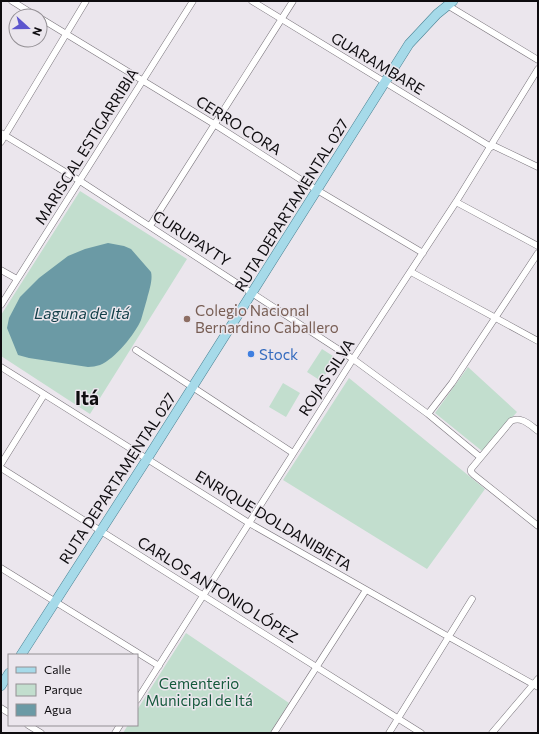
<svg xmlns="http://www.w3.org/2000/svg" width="539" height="734" font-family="Commissioner,sans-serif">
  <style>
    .green { fill: #c2dece }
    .water { fill: #6b9aa5 }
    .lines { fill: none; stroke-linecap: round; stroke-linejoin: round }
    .street-casing { stroke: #79747b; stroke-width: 7 }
    .primary-casing { stroke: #4a8293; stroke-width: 10 }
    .street { stroke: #fff; stroke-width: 6 }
    .primary { stroke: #a6dae9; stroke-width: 9 }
    .education-dot { fill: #8d6e63; stroke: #ebe6ed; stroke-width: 1.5 }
    .shop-dot { fill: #3f7fe0; stroke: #ebe6ed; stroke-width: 1.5 }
    .labels { text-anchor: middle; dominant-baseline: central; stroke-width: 3; stroke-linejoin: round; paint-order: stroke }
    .street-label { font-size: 15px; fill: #0e0c0f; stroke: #ebe6ed }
    .education-label { font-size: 15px; fill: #785e54; stroke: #ebe6ed; text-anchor: start }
    .shop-label { font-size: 15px; fill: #366cbe; stroke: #ebe6ed; text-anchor: start }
    .park-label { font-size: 15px; fill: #15593c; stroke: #ebe6ed }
    .water-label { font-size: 16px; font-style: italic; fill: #133f49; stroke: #ebe6ed }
    .district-label { font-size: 19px; font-weight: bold; fill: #0e0c0f; stroke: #ebe6ed }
  </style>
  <rect width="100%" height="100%" fill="#ebe6ed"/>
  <path class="green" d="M80 191 187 259 90 414 1 356V315Z
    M322 349 336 358 321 381 307 372Z
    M468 367 517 412 482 451 435 413Z
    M349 378 485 489 427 569 283 480Z
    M283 383 300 393 286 417 269 407Z
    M186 633 289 703 270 733H123L128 725H137V710Z"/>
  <path class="water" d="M108 243 124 246 131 249 151 272C153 280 149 291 147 299 145 306 143 313 141 320 135 334 115 359 100 365 96 366 92 367 88 367L29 358 18 355 7 328 9 318 20 297 39 278 68 256 85 249Z"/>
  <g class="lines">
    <g class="street-casing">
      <path id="street" d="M12 1 36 16
        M252 1 491 147
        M447 5 538 60
        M40 18 214 124 317 190 423 253
        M1 133 80 181 353 359 428 414 480 457
        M1 142 86 1
        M492 145 538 167
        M456 202 538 246
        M150 226 293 1
        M1 270 17 279
        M411 272 538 341
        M1 305 193 1
        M136 350 293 453
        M1 367 249 523 449 637 538 687
        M428 414 452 383 538 253
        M538 431C530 425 522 416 511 421L471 469V472L474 475 538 526
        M1 464 44 395
        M1 468 421 733
        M1 568 159 666
        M137 700 353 359 456 202 538 69
        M1 708 9 713
        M28 725 41 733
        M115 733 120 725
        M274 733 366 590
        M389 733 472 599
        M492 733 538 679"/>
    </g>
    <g class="primary-casing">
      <path id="primary" d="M21 655 147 459 409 44 437 14 453 1
        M1 686 9 673"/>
    </g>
    <use href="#street" class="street"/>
    <use href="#primary" class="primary"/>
  </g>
  <circle class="education-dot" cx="187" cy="319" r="4"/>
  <circle class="shop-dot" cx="251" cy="354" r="4"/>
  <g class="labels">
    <g class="street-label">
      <text transform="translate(378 63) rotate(31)">GUARAMBARE</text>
      <text transform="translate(239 125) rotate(32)">CERRO CORA</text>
      <text transform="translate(86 146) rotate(-58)">MARISCAL ESTIGARRIBIA</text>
      <text transform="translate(291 205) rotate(-58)">RUTA DEPARTAMENTAL 027</text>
      <text transform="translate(192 238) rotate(33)">CURUPAYTY</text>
      <text transform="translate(326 377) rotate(-57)">ROJAS SILVA</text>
      <text transform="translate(117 478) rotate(-57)">RUTA DEPARTAMENTAL 027</text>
      <text transform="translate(274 520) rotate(31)">ENRIQUE DOLDANIBIETA</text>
      <text transform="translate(218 589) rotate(32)">CARLOS ANTONIO LÓPEZ</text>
    </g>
    <g class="education-label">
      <text x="195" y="310">Colegio Nacional<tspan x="195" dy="17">Bernardino Caballero</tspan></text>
    </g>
    <g class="shop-label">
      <text x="259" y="354">Stock</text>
    </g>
    <g class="park-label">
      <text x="199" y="683">Cementerio<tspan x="199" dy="17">Municipal de Itá</tspan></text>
    </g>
    <g class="water-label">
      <text x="82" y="312">Laguna de Itá</text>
    </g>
    <g class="district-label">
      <text x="87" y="397">Itá</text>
    </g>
  </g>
  <rect width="539" height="734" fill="none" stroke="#0e0c0f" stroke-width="4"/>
  <rect x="8" y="654" width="130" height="72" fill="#ebe6ed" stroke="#938f94"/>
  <rect x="16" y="667" width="20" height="6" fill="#a6dae9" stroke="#938f94"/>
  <text x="44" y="674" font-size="12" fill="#0e0c0f">Calle</text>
  <rect x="16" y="684" width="20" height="12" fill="#c2dece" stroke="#938f94"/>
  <text x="44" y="694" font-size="12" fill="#0e0c0f">Parque</text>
  <rect x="16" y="704" width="20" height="12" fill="#6b9aa5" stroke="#938f94"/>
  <text x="44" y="714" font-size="12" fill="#0e0c0f">Agua</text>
  <g transform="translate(28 28) rotate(111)"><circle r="19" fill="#ebe6ed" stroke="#938f94"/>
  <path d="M0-3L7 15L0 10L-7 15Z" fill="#5d56ce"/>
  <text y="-6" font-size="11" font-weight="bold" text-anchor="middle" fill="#0e0c0f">N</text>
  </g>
</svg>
